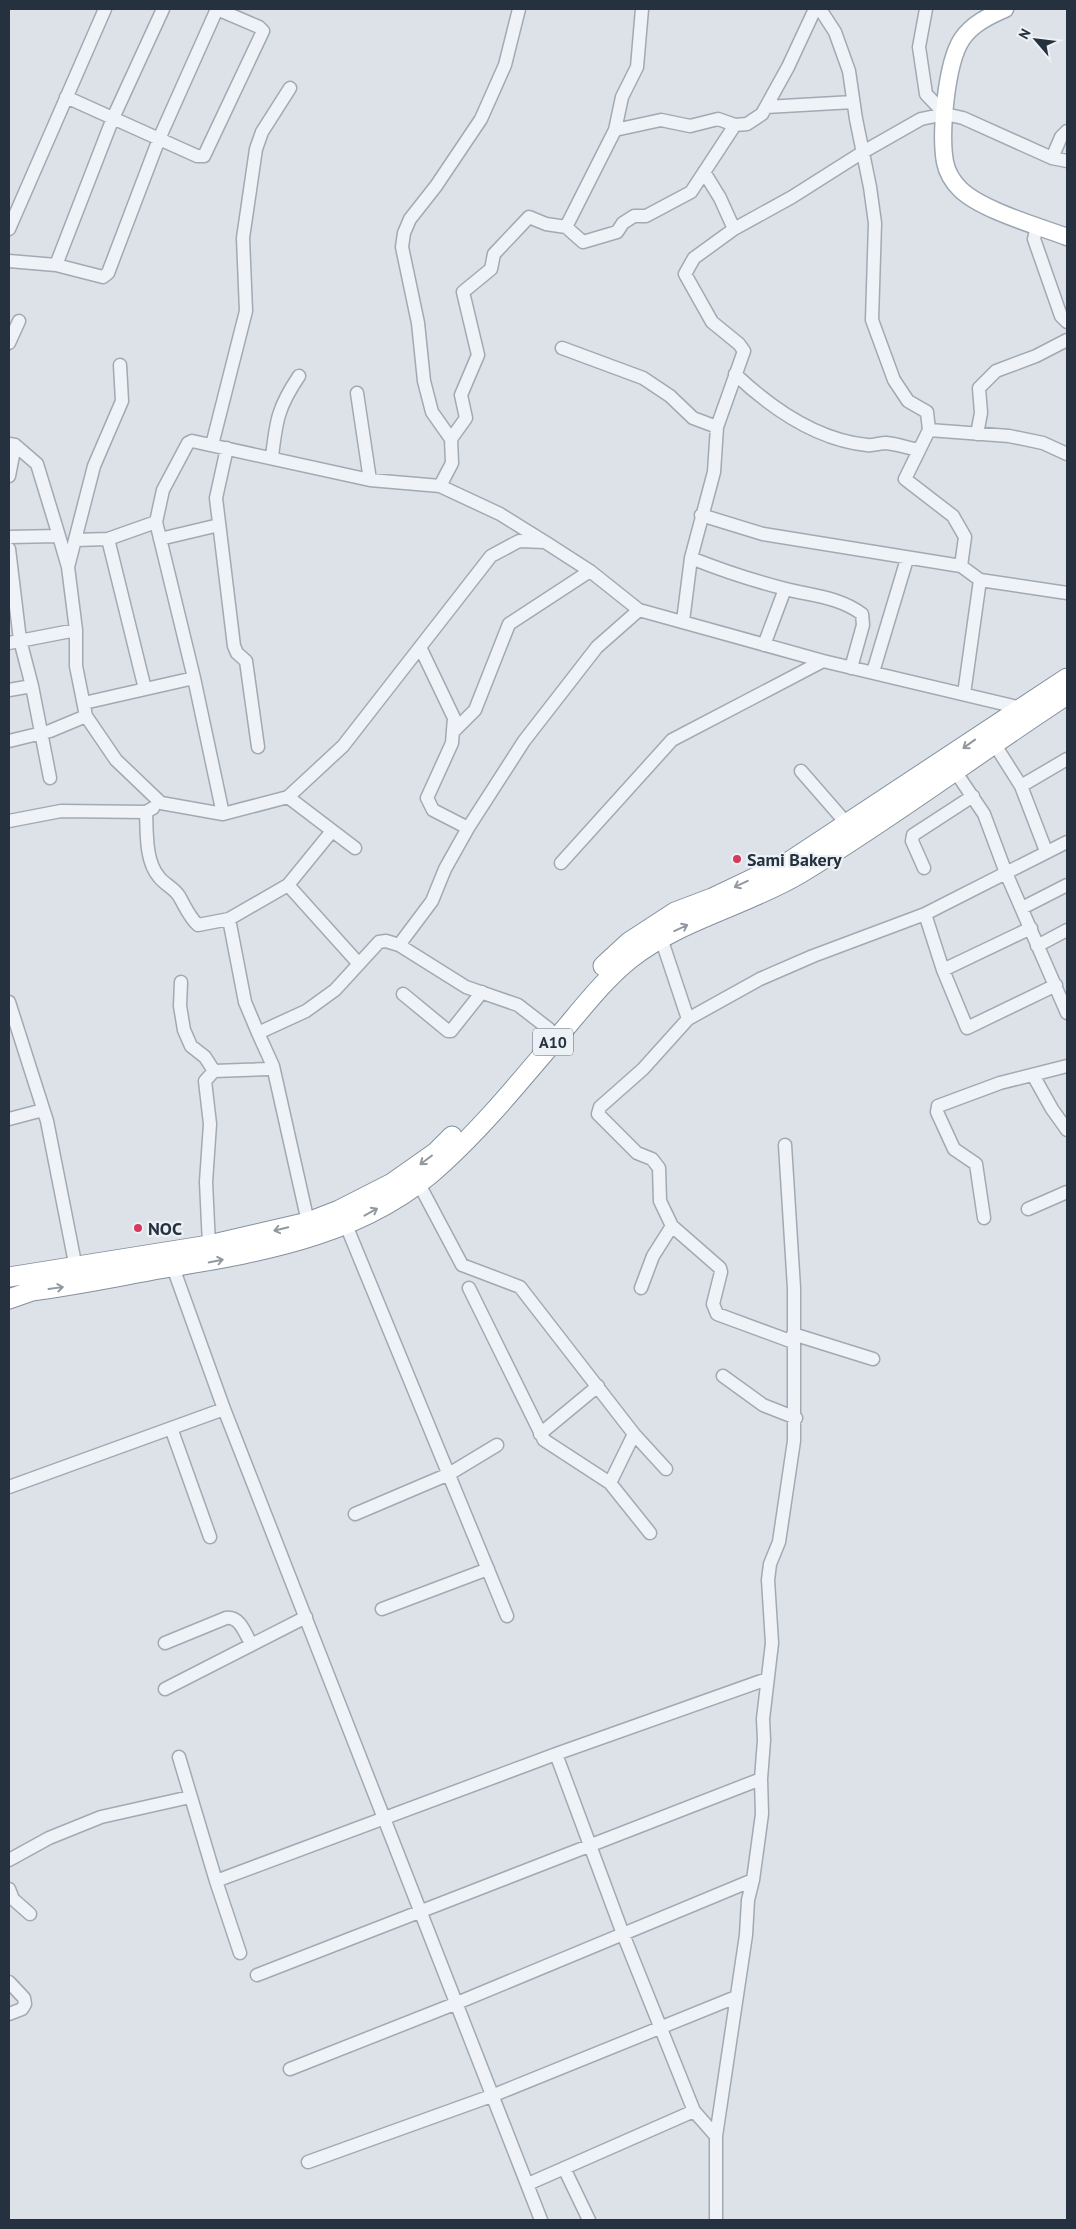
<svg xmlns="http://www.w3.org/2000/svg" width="1076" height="2229" font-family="'PT Sans',sans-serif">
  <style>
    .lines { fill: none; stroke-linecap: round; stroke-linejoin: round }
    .minor-casing { stroke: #a2a9b2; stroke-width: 15 }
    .major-casing { stroke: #9ba7b4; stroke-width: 19 }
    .highway-casing { stroke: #83909f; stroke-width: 21 }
    .minor { stroke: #eff2f6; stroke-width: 12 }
    .major { stroke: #fff; stroke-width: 16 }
    .highway { stroke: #fff; stroke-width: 19 }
    .oneway { stroke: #92989f }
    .poi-dot { fill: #d6395d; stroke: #ecf1f5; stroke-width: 2 }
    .labels { text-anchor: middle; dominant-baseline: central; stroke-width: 4.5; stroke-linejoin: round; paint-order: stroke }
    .shield { fill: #ecf1f5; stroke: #616b76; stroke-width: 1 }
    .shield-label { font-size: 16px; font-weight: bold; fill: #25313f }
    .poi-label { font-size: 18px; font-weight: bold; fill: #25313f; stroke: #ecf1f5; text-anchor: start }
  </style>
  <rect width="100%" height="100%" fill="#dde2e8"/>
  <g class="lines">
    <g class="minor-casing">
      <path id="minor" d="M820 9 835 32 849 71 856 119 870 187 875 223 872 320 894 380 908 401 927 412 929 430 1009 436 1043 443 1067 454
        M926 9 919 47 926 94 945 114
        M66 97 197 156H204L263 31 259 27 217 9
        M766 107 853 102
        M615 130 622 97 637 67 642 9
        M1067 131 1061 137 1052 158 1067 161
        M704 172 720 198 734 229
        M1037 226 1034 239 1061 316 1067 322
        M566 227 583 242 617 232 623 223 634 216H646L691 192 735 125 747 124 762 114 788 67 815 9
        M9 229 105 9
        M9 261 56 265 103 277 108 273 159 139 217 9
        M56 265 113 118 163 9
        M9 343 19 321
        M562 348 643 378 670 396 693 418 717 427
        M735 374C771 408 816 440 867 445 873 446 879 443 886 443 897 444 908 448 919 450
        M357 393 370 480
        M929 430 905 479 953 516 965 537 961 566
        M977 434 981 413 979 388 996 371 1036 356 1067 340
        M451 439 466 418 461 395 478 355 463 292 491 269 494 254 529 217 546 224 566 227 615 130 661 120 690 126 718 119 735 125
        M9 444 15 445 37 464 59 536 68 567 76 630V666L86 716 116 760 161 803 223 814 288 797 343 746 491 556 519 541 545 542 590 571 639 610 823 661 1021 708
        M212 445 246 311 243 238 256 149 262 132 290 88
        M227 448 216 498 234 646 237 653 246 661 258 747
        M272 457C276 421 278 407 299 376
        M9 476 15 445
        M440 486 452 463 451 439 432 412 424 381 418 323 402 247 404 233 410 219 436 186 481 119 505 65 519 9
        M701 515 763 534 961 566 980 580 964 694
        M156 522 194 678 223 814
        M9 537 59 536
        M108 539 145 689
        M160 539 219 525
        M75 540 108 539 156 522 163 490 188 443 192 441 370 480 440 486 500 514 545 542
        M9 549 20 640 32 686 50 778
        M691 558C721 570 751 580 782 588 810 596 838 596 862 614L863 625 851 668
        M68 567 94 466 122 401 120 365
        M980 580 1067 593
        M683 621 691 558 714 472 717 427 744 351 739 344 712 322 685 274 694 258 734 229 792 197 863 152 921 119 945 114 963 118 1052 158
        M9 643 76 630
        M764 645 785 589
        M420 647 454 718 452 743 427 798 433 810 468 828 524 741 597 647 639 610
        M873 672 907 559
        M9 690 32 686
        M84 703 194 678
        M453 732 475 710 509 624 590 571
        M990 737 1021 786 1046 851
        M9 741 50 731 86 716
        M801 771 848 825
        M955 771 984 814 1006 873 1067 1013
        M1021 786 1067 759
        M288 797 355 848
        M146 812C147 832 145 861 159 877 164 884 174 888 179 896 185 906 189 917 198 925L229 919 288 885 332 831
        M9 821 61 811 146 812 153 808
        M561 863 672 740 823 661
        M924 868 912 841 913 835 973 796
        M288 885 359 964
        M1022 908 1067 885
        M925 914 943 970 967 1028 1056 985
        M229 919 245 1002 258 1033
        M661 938 688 1019
        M399 945 466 987 518 1005 549 1029
        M1037 946 1067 930
        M943 970 1031 928
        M181 982 180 1006 184 1030 191 1046 205 1057 214 1071
        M403 994 448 1031H451L482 992
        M9 1002 47 1121 76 1268
        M1033 1075 1052 1109 1067 1130
        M9 1119 43 1110
        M419 1184 462 1265 520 1287 634 1434 666 1469
        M1028 1209 1067 1192
        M984 1218 976 1164 954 1149 937 1112 938 1106 1000 1083 1067 1066
        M308 1222 273 1066 258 1033 306 1011 335 990 379 942 386 941 399 945 432 901 445 869 468 828
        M346 1225 507 1616
        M209 1245 206 1182 210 1124 205 1081 214 1071 268 1069 273 1066
        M170 1259 224 1409 541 2220
        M469 1288 544 1440 610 1483 650 1533
        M641 1288 653 1256 672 1226
        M793 1334 873 1359
        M793 1342 717 1314 713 1304 721 1272 720 1268 672 1226 660 1201 659 1168 652 1159 637 1153 598 1114 600 1107 643 1069 688 1019 760 979 813 956 925 914 1067 842
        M723 1376 763 1405 796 1418
        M171 1428 210 1537
        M540 1434 598 1386
        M610 1483 634 1434
        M9 1487 224 1409
        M355 1514 449 1474 497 1445
        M382 1609 488 1569
        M165 1643 226 1618C240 1616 245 1633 251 1644
        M165 1689 306 1617
        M556 1754 623 1934 694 2111 716 2136
        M179 1757 216 1881 240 1953
        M9 1860 49 1838 101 1817 190 1797
        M216 1881 556 1754 767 1679
        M9 1889 13 1899 30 1914
        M257 1975 761 1779
        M9 1982 24 1998 25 2004 22 2009 9 2014
        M290 2069 457 2003 753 1880
        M308 2162 494 2095 736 1997
        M564 2168 589 2220
        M528 2184 694 2111
        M716 2220V2136L746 1935 748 1900 753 1880 762 1814 761 1779 764 1740 763 1719 772 1643 768 1580 770 1564 779 1542 794 1441V1288L785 1145"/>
    </g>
    <g class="major-casing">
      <path id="major" d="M1005 9C989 16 972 24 962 39 946 63 940 134 945 162 947 172 953 182 960 189 981 210 1038 226 1067 237"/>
    </g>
    <g class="highway-casing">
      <path id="highway" d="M603 966 629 942 675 912 712 898 790 861 1067 678
        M9 1277 209 1245 308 1222 339 1210 392 1183 436 1152 452 1136
        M9 1299 32 1291C79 1285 125 1275 171 1267 268 1251 369 1233 443 1163 487 1123 524 1076 563 1031 584 1006 605 979 630 959 681 919 746 906 801 873 892 818 978 753 1067 695"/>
    </g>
    <use href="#minor" class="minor"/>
    <use href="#major" class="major"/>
    <use href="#highway" class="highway"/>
  </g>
  <defs><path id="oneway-shaft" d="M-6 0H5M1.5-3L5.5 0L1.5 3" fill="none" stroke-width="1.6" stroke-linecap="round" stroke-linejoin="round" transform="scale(1.25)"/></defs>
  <g class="oneway">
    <use href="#oneway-shaft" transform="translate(969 744) rotate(144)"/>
    <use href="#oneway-shaft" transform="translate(741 884) rotate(155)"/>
    <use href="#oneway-shaft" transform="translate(681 928) rotate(-25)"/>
    <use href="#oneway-shaft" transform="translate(426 1160) rotate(143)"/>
    <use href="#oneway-shaft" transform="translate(371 1212) rotate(-29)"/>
    <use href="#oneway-shaft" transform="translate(281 1229) rotate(166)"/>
    <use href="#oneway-shaft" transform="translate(216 1261) rotate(-11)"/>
    <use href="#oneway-shaft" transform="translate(56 1288) rotate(-8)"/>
  </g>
  <g class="poi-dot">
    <circle cx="737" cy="859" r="5"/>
    <circle cx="138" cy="1228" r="5"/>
  </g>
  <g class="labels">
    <rect class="shield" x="533" y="1028.5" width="40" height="27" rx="4"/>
    <g class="shield-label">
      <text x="553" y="1042">A10</text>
    </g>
    <g class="poi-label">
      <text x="747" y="859">Sami Bakery</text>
      <text x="148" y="1228">NOC</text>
    </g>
  </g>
  <rect width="1076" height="2229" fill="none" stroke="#25313f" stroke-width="20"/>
  <g transform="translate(1036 40) rotate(298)" stroke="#ecf1f5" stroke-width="4" paint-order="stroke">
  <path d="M0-4L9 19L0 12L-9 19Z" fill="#25313f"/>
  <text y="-8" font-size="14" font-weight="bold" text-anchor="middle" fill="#25313f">N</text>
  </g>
</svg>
